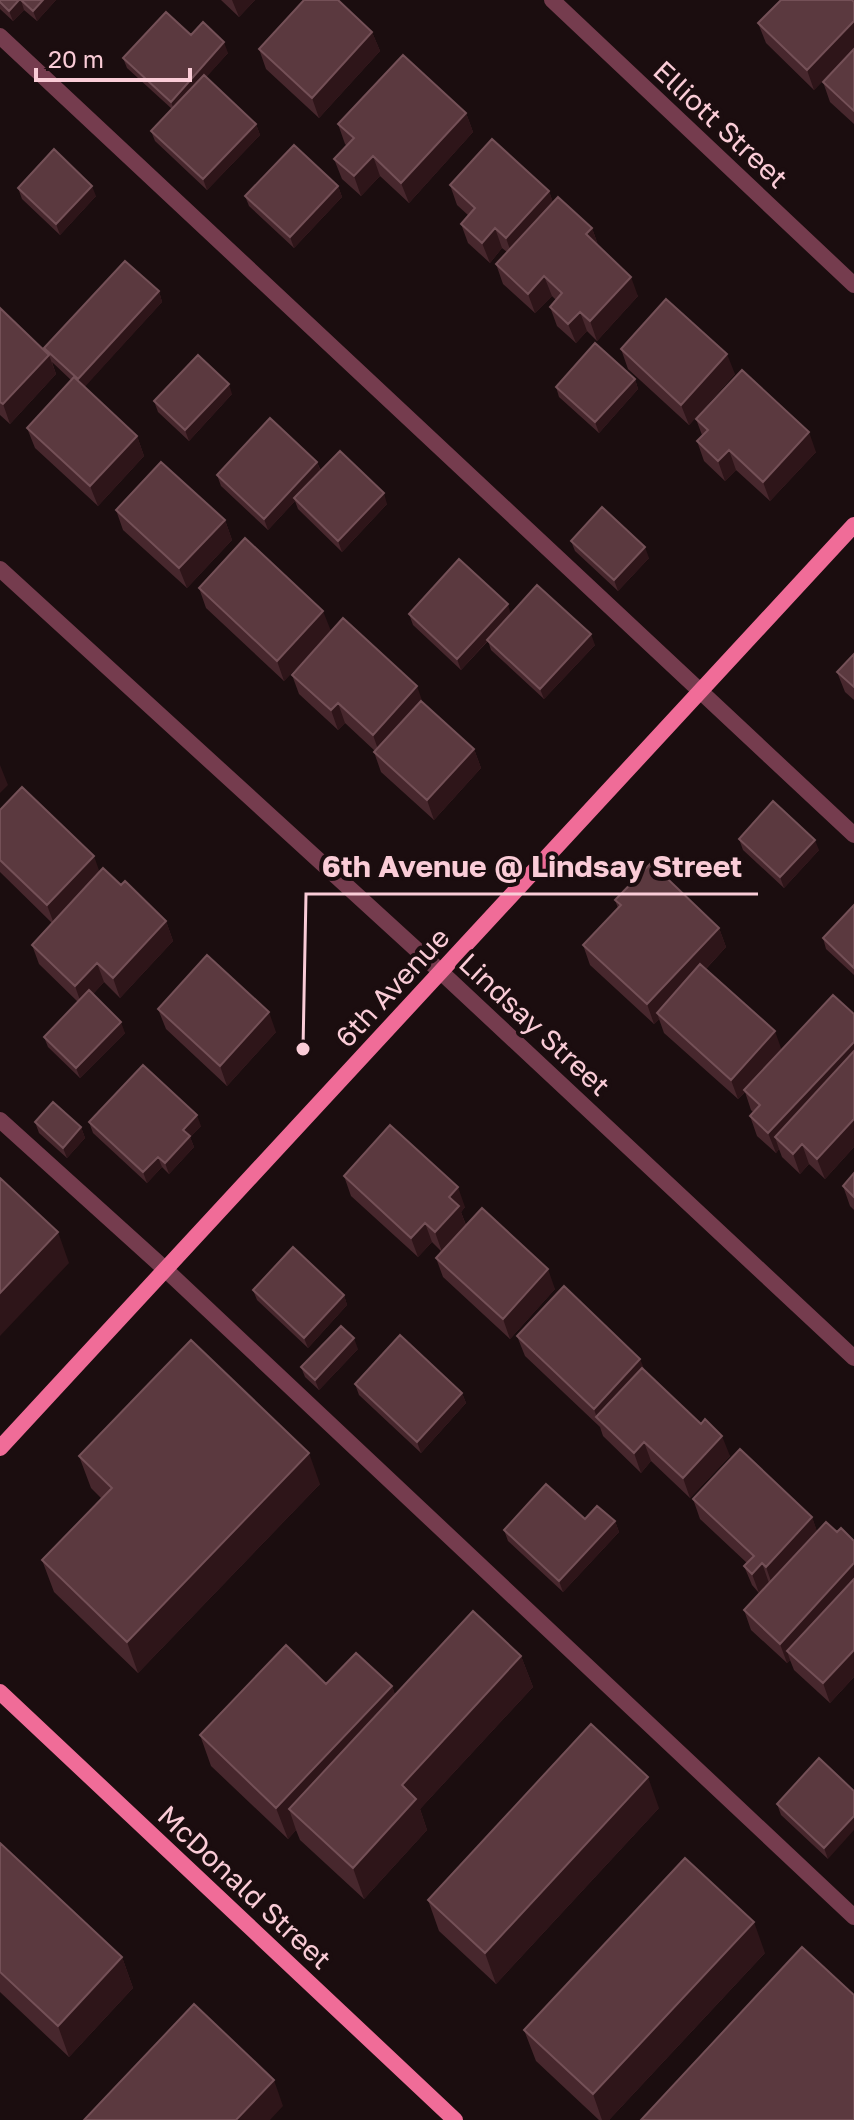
<svg xmlns="http://www.w3.org/2000/svg" width="854" height="2120" font-family="'Golos Text',sans-serif">
  <style>
    .lines { fill: none; stroke-linecap: round; stroke-linejoin: round }
    .lane { stroke: #753c4e; stroke-width: 16 }
    .street { stroke: #753c4e; stroke-width: 16 }
    .secondary { stroke: #f06c98; stroke-width: 16 }
    .wall { fill: #47272d }
    .shaded-wall { fill: #2e1519 }
    .building { fill: #5b393f; stroke: #745057; stroke-width: 2 }
    .labels { text-anchor: middle; dominant-baseline: central; stroke-width: 8; stroke-linejoin: round; paint-order: stroke }
    .street-label { font-size: 28px; fill: #faccd7; stroke: #1b0d0f }
    .leader { fill: none; stroke: #faccd7; stroke-width: 3 }
    .callout-dot { fill: #faccd7; stroke: #1b0d0f; stroke-width: 3 }
    .callout-label { font-size: 30px; text-anchor: middle; font-weight: bold; fill: #faccd7; stroke: #1b0d0f; stroke-width: 8; stroke-linejoin: round; paint-order: stroke }
  </style>
  <rect width="100%" height="100%" fill="#1b0d0f"/>
  <g class="lines">
    <path class="lane" d="M0 36 854 835
      M0 1120 166 1270 854 1917"/>
    <path class="street" d="M552 0 854 285
      M0 569 441 972 854 1358"/>
    <path class="secondary" d="M0 1448 854 525
      M0 1692 455 2120"/>
  </g>
  <path class="wall" d="M0 0H56L37 21 24 10 13 21 0 9Z
    M221 0H255L239 17Z
    M758 23 854 48 814 90 766 43Z
    M372 32 380 51 319 118 266 69 259 49Z
    M191 35 228 53 206 77 256 124 260 135 207 190 155 141 151 131 172 109 127 68 123 58Z
    M854 49V124L830 102 823 82Z
    M466 113 473 132 409 203 380 176 361 196 342 179 334 159 347 146 345 144 338 124Z
    M450 185 549 191 553 203 592 228 598 245 638 296 597 341 587 331 576 343 557 326 550 307 556 300 552 296 535 313 503 284 496 264 507 252 502 248 490 263 468 243 461 224 469 216 457 205Z
    M338 186 342 197 294 248 249 206 245 196Z
    M18 188 96 196 60 235 22 199Z
    M159 291 162 302 84 387 137 436 144 456 98 506 35 448 27 428 71 380 52 362 56 374 10 424 0 415V308L45 351 44 348Z
    M621 349 735 374 689 425 628 369Z
    M635 379 638 389 599 433 559 397 556 387Z
    M232 394 189 441 158 412 154 401Z
    M696 419 816 452 770 501 736 470 725 481 704 461 697 441 702 435Z
    M317 462 321 471 387 504 342 552 298 509 295 501 268 530 221 486 217 475Z
    M116 510 225 520 232 540 187 588 123 530Z
    M571 541 649 558 618 591 575 551Z
    M199 588 331 631 284 681 206 608Z
    M409 614H511L595 645 544 699 491 650 488 641 461 670 413 625Z
    M854 654V700L845 692 837 672Z
    M292 675 423 703 474 749 481 768 434 820 381 772 374 752 375 751 345 723 338 730 299 694Z
    M0 810 121 885 166 921 173 941 120 998 104 982 93 994 125 1033 80 1078 48 1047 44 1037 78 1002 39 964 32 945 52 923 0 872Z
    M739 839 819 850 784 888 743 850Z
    M615 900 719 928 726 947 706 969 782 1050 854 1014V1147L825 1179 809 1164 800 1174 782 1157 779 1149 776 1153 757 1136 750 1116 753 1112 751 1110 745 1092 738 1099 664 1033 659 1019 654 1024 590 965 583 945 618 908Z
    M854 905V975L826 949 823 938Z
    M158 1009 276 1032 227 1086 166 1029Z
    M35 1122 81 1127 85 1138 67 1158 39 1133Z
    M89 1122 201 1126 190 1137 194 1147 169 1174 162 1167 147 1183 93 1133Z
    M854 1173V1210L850 1206 843 1186Z
    M344 1176 465 1207 461 1212 466 1225 555 1289 510 1339 443 1277 436 1258 441 1251 432 1242 418 1257 351 1196Z
    M253 1290 344 1295 347 1305 308 1348 257 1300Z
    M517 1336 645 1371 730 1456 690 1498 651 1461 641 1473 603 1436 600 1427 525 1356Z
    M358 1349 319 1390 305 1377 301 1367Z
    M355 1384 462 1393 466 1403 421 1453 359 1395Z
    M79 1456 320 1484 138 1673 54 1592 42 1560 102 1499 91 1488Z
    M693 1499 812 1517 817 1532H837L854 1541V1677L830 1703 794 1670 790 1660 787 1663 751 1630 744 1610 759 1593 752 1585 744 1566 747 1563 700 1519Z
    M585 1519 615 1521 619 1532 563 1592 508 1541 504 1530Z
    M521 1656 533 1687 420 1809 427 1830 364 1899 300 1840 296 1830 288 1839 211 1766 200 1735 326 1684 392 1686 395 1695Z
    M819 1758 828 1859 781 1815 777 1804Z
    M659 1808 496 1984 439 1931 428 1900Z
    M0 1843 122 1957 133 1988 69 2057 0 1992Z
    M765 1953 609 2120H599L536 2061 524 2030Z"/>
  <path class="shaded-wall" d="M19 0H21L24 10 13 21 9 11Z
    M43 0H56L37 21 33 11Z
    M232 0H255L239 17Z
    M854 21V48L814 90 807 70Z
    M372 32 380 51 319 118 312 98Z
    M224 42 228 53 175 112 171 102Z
    M466 113 473 132 409 203 401 183Z
    M256 124 260 135 207 190 203 179Z
    M373 156 380 176 361 196 354 176Z
    M92 186 96 196 60 235 56 224Z
    M338 186 342 197 294 248 290 237Z
    M549 191 556 211 513 258 506 238Z
    M495 228 502 248 490 263 482 243Z
    M592 228 599 248 586 234Z
    M544 276 552 296 535 313 528 294Z
    M631 277 638 296 597 341 590 321Z
    M159 291 162 302 82 390 78 379Z
    M580 312 587 331 576 343 568 324Z
    M727 354 735 374 689 425 681 405Z
    M49 355 56 374 10 424 3 404Z
    M635 379 638 389 599 433 595 422Z
    M229 384 232 394 189 441 185 430Z
    M809 432 816 452 770 501 763 482Z
    M137 436 144 456 98 506 90 486Z
    M729 450 736 470 725 481 718 461Z
    M317 462 321 473 294 498 295 501 268 530 264 519Z
    M384 493 387 504 342 552 338 541Z
    M225 520 232 540 187 588 179 568Z
    M645 547 649 558 618 591 614 580Z
    M508 604 511 615 461 670 457 659Z
    M323 611 331 631 284 681 277 661Z
    M591 634 595 645 544 699 540 689Z
    M417 686 424 706 380 755 373 735Z
    M338 703 345 723 338 730 331 710Z
    M474 749 481 768 434 820 427 800Z
    M0 765 8 785 0 793Z
    M815 840 819 850 784 888 780 877Z
    M94 856 101 876 54 924 47 905Z
    M166 921 173 941 120 998 113 978Z
    M719 928 726 947 661 1017 657 1013 659 1019 654 1024 647 1004Z
    M97 963 104 982 82 1006 75 986Z
    M269 1012 276 1032 227 1086 220 1066Z
    M121 1022 125 1033 80 1078 76 1068Z
    M775 1031 782 1051 738 1099 731 1080Z
    M854 1042V1069L775 1137 779 1149 776 1153 768 1133Z
    M197 1115 201 1126 190 1137 194 1147 169 1174 165 1163 183 1130Z
    M854 1119V1147L825 1179 817 1159Z
    M81 1127 85 1138 67 1158 63 1148Z
    M802 1144 809 1164 800 1174 793 1154Z
    M158 1157 162 1167 147 1183 143 1172Z
    M458 1187 465 1207 461 1212 466 1226 442 1252 435 1232 449 1197Z
    M425 1223 432 1242 418 1257 411 1238Z
    M58 1232 69 1263 0 1336V1293Z
    M548 1269 555 1289 510 1339 503 1319Z
    M344 1295 347 1305 308 1348 304 1338Z
    M354 1338 358 1349 319 1390 315 1380Z
    M640 1359 648 1378 597 1418 594 1409Z
    M462 1393 466 1403 421 1453 417 1442Z
    M722 1436 730 1456 690 1498 683 1478Z
    M644 1442 651 1461 641 1473 634 1453Z
    M309 1453 320 1484 138 1673 127 1642Z
    M812 1517 819 1537 773 1587 766 1567Z
    M615 1521 619 1532 563 1592 559 1581Z
    M762 1563 769 1583 759 1593 752 1574Z
    M854 1563V1590L787 1651 790 1660 787 1663 780 1644Z
    M854 1650V1677L830 1703 823 1683Z
    M521 1656 533 1687 420 1809 427 1830 364 1899 353 1868 402 1785Z
    M392 1686 403 1718 289 1809 296 1830 288 1839 276 1808Z
    M648 1777 659 1808 496 1984 485 1953Z
    M854 1816V1830L828 1859 824 1848Z
    M754 1922 765 1953 609 2120H602L593 2094Z
    M122 1957 133 1988 69 2057 58 2026Z
    M274 2080 283 2106 270 2120H236Z"/>
  <path class="building" d="M0 0H19L9 11 0 2Z
    M21 0H43L33 11Z
    M304 0H338L372 32 312 98 259 49Z
    M781 0H852L854 2V21L807 70 758 23Z
    M166 12 191 35 203 22 224 42 171 102 123 58Z
    M854 49V111L823 82Z
    M403 55 466 113 401 183 373 156 354 176 334 159 354 138 338 124Z
    M204 75 256 124 203 179 151 131Z
    M492 139 549 191 506 238 495 228 482 243 461 224 475 208 450 185Z
    M294 145 338 186 290 237 245 196Z
    M54 149 92 186 56 224 18 188Z
    M558 197 592 228 586 234 631 277 590 321 580 312 568 324 550 307 562 293 544 276 528 294 496 264Z
    M125 261 159 291 78 379 44 348Z
    M666 299 727 354 681 405 621 349Z
    M0 308 49 355 3 404 0 402Z
    M595 343 635 379 595 422 556 387Z
    M198 355 229 384 185 430 154 401Z
    M742 370 809 432 763 482 729 450 718 461 697 441 708 430 696 419Z
    M74 377 137 436 90 486 27 428Z
    M270 418 317 462 264 519 217 475Z
    M340 451 384 493 338 541 294 498Z
    M161 462 225 520 179 568 116 510Z
    M602 507 645 547 614 580 571 541Z
    M245 538 323 611 277 661 199 588Z
    M459 559 508 604 457 659 409 614Z
    M537 585 591 634 540 689 487 640Z
    M343 618 417 686 373 735 338 703 331 710 292 675Z
    M854 654V687L837 672Z
    M421 701 474 749 427 800 374 752Z
    M22 787 94 856 47 905 0 860V810Z
    M773 801 815 840 780 877 739 839Z
    M651 863 719 928 647 1004 583 945 621 905 615 900Z
    M103 868 121 885 125 881 166 921 113 978 97 963 75 986 32 945Z
    M854 905V968L823 938Z
    M207 955 269 1012 220 1066 158 1009Z
    M700 964 775 1031 731 1080 657 1013Z
    M89 990 121 1022 76 1068 44 1037Z
    M833 995 854 1014V1042L768 1133 750 1116 760 1105 744 1090Z
    M854 1051V1119L817 1159 802 1144 793 1154 775 1137Z
    M143 1065 197 1115 183 1130 190 1136 165 1163 158 1157 143 1172 89 1122Z
    M53 1102 81 1127 63 1148 35 1122Z
    M390 1125 458 1187 449 1197 459 1206 435 1232 425 1223 411 1238 344 1176Z
    M854 1173V1197L843 1186Z
    M0 1178 58 1232 0 1293Z
    M482 1208 548 1269 503 1319 436 1258Z
    M293 1247 344 1295 304 1338 253 1290Z
    M564 1286 640 1359 594 1409 517 1336Z
    M341 1326 354 1338 315 1380 301 1367Z
    M400 1335 462 1393 417 1442 355 1384Z
    M191 1340 309 1453 127 1642 42 1560 112 1488 79 1456Z
    M642 1368 701 1424 705 1419 722 1436 683 1478 644 1442 634 1453 596 1417Z
    M740 1449 812 1517 766 1567 762 1563 752 1574 744 1566 754 1556 693 1499Z
    M546 1484 585 1519 597 1506 615 1521 559 1581 504 1530Z
    M826 1522 837 1532 841 1528 854 1541V1563L780 1644 744 1610Z
    M854 1579V1650L823 1683 787 1651Z
    M473 1611 521 1656 402 1785 416 1799 353 1868 289 1809Z
    M286 1645 326 1684 356 1653 392 1686 276 1808 200 1735Z
    M591 1724 648 1777 485 1953 428 1900Z
    M819 1758 854 1791V1816L824 1848 777 1804Z
    M0 1843 122 1957 58 2026 0 1972Z
    M685 1858 754 1922 593 2094 524 2030Z
    M802 1947 854 1995V2120H641Z
    M194 2004 274 2080 236 2120H84Z"/>
  <g class="labels">
    <g class="street-label">
      <text transform="translate(721 124) rotate(43)">Elliott Street</text>
      <text transform="translate(392 987) rotate(-47)">6th Avenue</text>
      <text transform="translate(535 1024) rotate(43)">Lindsay Street</text>
      <text transform="translate(245 1887) rotate(43)">McDonald Street</text>
    </g>
  </g>
  <path class="leader" d="M303 1049L306 894H758"/>
  <circle class="callout-dot" cx="303" cy="1049" r="8"/>
  <g class="callout-label">
    <text x="532" y="877">6th Avenue @ Lindsay Street</text>
  </g>
  <path d="M36 68v12h154v-12" fill="none" stroke="#faccd7" stroke-width="4"/>
  <text x="48" y="68" font-size="24" fill="#faccd7" stroke="#1b0d0f" stroke-width="6" paint-order="stroke">20 m</text>
</svg>
